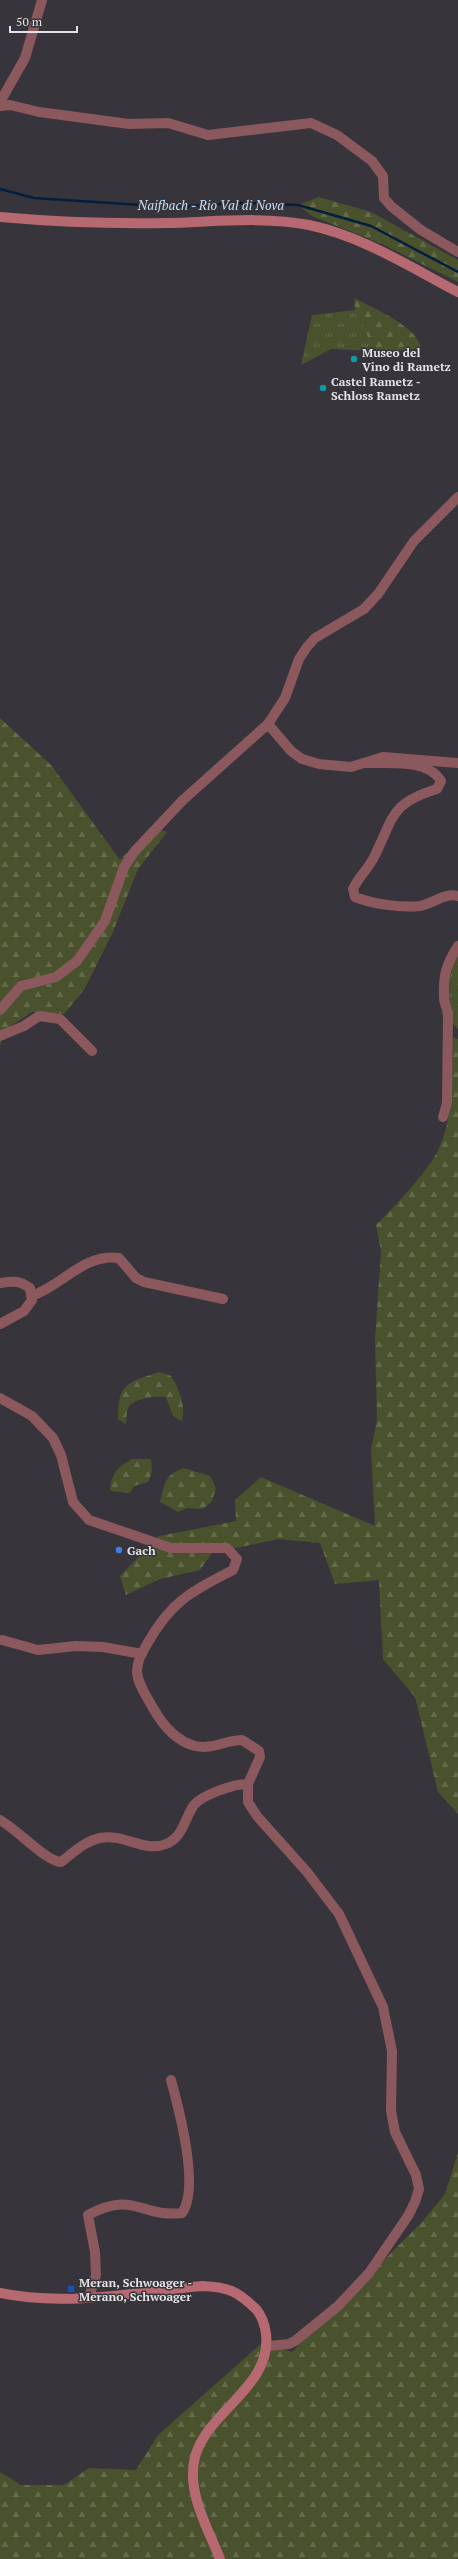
<svg xmlns="http://www.w3.org/2000/svg" width="458" height="2559" font-family="'PT Serif',serif">
  <style>
    .forest { fill: url(#forest-firs) }
    .park { fill: url(#park-tufts) }
    .lines { fill: none; stroke-linecap: round; stroke-linejoin: round }
    .stream { stroke: #031e3e; stroke-width: 2.5 }
    .street { stroke: #8a585d; stroke-width: 10 }
    .secondary { stroke: #b76971; stroke-width: 10 }
    .culture-dot { fill: #0f9aa8; stroke: #37353b; stroke-width: 1.5 }
    .shop-dot { fill: #3f7fe0; stroke: #37353b; stroke-width: 1.5 }
    .transit-dot { fill: #1a4fb4; stroke: #37353b; stroke-width: 1.5 }
    .labels { text-anchor: middle; dominant-baseline: central; stroke-width: 3; stroke-linejoin: round; paint-order: stroke }
    .poi-label { font-size: 12px; font-weight: bold; fill: #e3e2e5; stroke: #37353b; text-anchor: start }
    .water-label { font-size: 13px; font-style: italic; fill: #c7defb; stroke: #37353b }
  </style>
  <defs>
    <pattern id="forest-firs" width="22" height="20" patternUnits="userSpaceOnUse"><rect width="22" height="20" fill="#49522d"/><path d="M5 1l3.5 6h-7zM16 11l3.5 6h-7z" fill="#636b4b"/></pattern>
    <pattern id="park-tufts" width="24" height="20" patternUnits="userSpaceOnUse"><rect width="24" height="20" fill="#49522d"/><path d="M3 7l-1-3M5 7V3M7 7l1-3M15 17l-1-3M17 17v-4M19 17l1-3" fill="none" stroke="#636b4b"/></pattern>
  </defs>
  <rect width="100%" height="100%" fill="#37353b"/>
  <path class="forest" d="M319 197 371 212 458 260V282L382 244 312 216 298 205Z
    M354 298C373 308 417 326 421 348L375 354 355 310Z
    M0 718 51 765 120 860 151 827 167 832 138 869 112 934 84 990 64 1014 32 1012 5 1030 0 1046Z
    M453 1037 458 1039V1814L438 1792 415 1697 383 1659 379 1580 335 1584 320 1543 279 1539 212 1553 200 1570 160 1579 126 1595 120 1576 159 1536 236 1521 235 1500 261 1477 375 1526 371 1449 377 1420 375 1340 381 1251 376 1225C394 1207 431 1169 440 1146 455 1112 451 1072 453 1037Z
    M159 1372 171 1376C179 1389 186 1405 182 1421L173 1416 166 1397C156 1396 133 1398 128 1408 126 1412 127 1420 126 1424L118 1419C118 1383 127 1383 159 1372Z
    M133 1459H151L152 1472 148 1482 134 1486 130 1493 110 1491C111 1474 118 1466 133 1459Z
    M183 1468 210 1476 216 1488 212 1501 203 1509 187 1508 178 1512 160 1502C165 1483 164 1476 183 1468Z
    M458 2153V2559H0V2472L21 2485H64L89 2468 136 2470 158 2435 262 2343 292 2352 422 2222 445 2194Z"/>
  <path class="park" d="M355 310 375 351 331 349 301 365 312 315Z
    M458 953V1029L441 1013 449 987 450 963Z"/>
  <g class="lines">
    <path class="stream" d="M0 189 34 198 171 207 241 203 298 205 371 226 458 272"/>
    <path class="street" d="M0 102 25 58 42 0
      M0 106 10 105 39 112 129 124 168 123 208 135 311 123 337 135 372 161 383 176 384 198 392 207 421 230 458 252
      M268 724 291 751 302 759 319 764 351 767 383 757 458 763
      M364 763C388 764 427 758 441 781L437 789C388 804 394 819 373 859 367 870 358 878 353 889L355 897C373 904 400 908 420 906 432 904 446 892 458 896
      M0 1010 21 986 56 977 77 961 105 921 124 867 135 851 183 800 268 724 285 698 299 659 307 647 315 638 364 609 378 594 414 541 458 497
      M0 1036 24 1026 39 1016 60 1019 92 1051
      M443 1117 447 1103 448 1013C447 1008 444 1003 444 998 443 976 446 964 458 946
      M0 1283C12 1281 19 1280 30 1288L32 1300 24 1311 0 1324
      M31 1296C62 1286 84 1253 119 1258L136 1278 144 1282 223 1299
      M0 1398 32 1416 53 1438 61 1455 73 1502 89 1520 171 1548H227L237 1559 233 1570C191 1592 172 1600 147 1644 142 1653 137 1661 137 1672 138 1685 147 1697 153 1708 162 1724 176 1741 195 1746 212 1750 226 1740 242 1740L259 1751 260 1757 248 1784C236 1783 202 1795 194 1805 185 1817 183 1838 166 1844 145 1853 123 1833 100 1838 85 1841 73 1853 61 1862 44 1860 18 1830 0 1820
      M2 1640 38 1650 76 1646 103 1647 142 1654
      M248 1784V1802L257 1816 307 1872 339 1914 383 2007 392 2051 391 2111 395 2132 416 2175 419 2189 415 2202 408 2216 369 2273 338 2306 295 2341 289 2344 268 2346
      M89 2297 96 2275 95 2252 88 2215C134 2190 141 2218 182 2213 200 2188 179 2109 171 2080"/>
    <path class="secondary" d="M0 217C56 222 111 224 167 223 213 222 263 216 309 225 362 236 410 267 458 292
      M0 2293C66 2307 136 2292 202 2286 229 2287 237 2291 256 2309 262 2316 265 2326 266 2334 272 2387 208 2410 195 2457 186 2492 208 2528 220 2559"/>
  </g>
  <g class="culture-dot">
    <circle cx="354" cy="359" r="4"/>
    <circle cx="323" cy="388" r="4"/>
  </g>
  <circle class="shop-dot" cx="119" cy="1550" r="4"/>
  <rect class="transit-dot" x="67" y="2285" width="8" height="8" rx="2"/>
  <g class="labels">
    <g class="poi-label">
      <text x="362" y="352">Museo del<tspan x="362" dy="14">Vino di Rametz</tspan></text>
      <text x="331" y="381">Castel Rametz -<tspan x="331" dy="14">Schloss Rametz</tspan></text>
      <text x="127" y="1550">Gach</text>
      <text x="79" y="2282">Meran, Schwoager -<tspan x="79" dy="14">Merano, Schwoager</tspan></text>
    </g>
    <g class="water-label">
      <text x="211" y="205">Naifbach - Rio Val di Nova</text>
    </g>
  </g>
  <path d="M10 26v6h67v-6" fill="none" stroke="#e3e2e5" stroke-width="2"/>
  <text x="16" y="26" font-size="12" fill="#e3e2e5" stroke="#37353b" stroke-width="3" paint-order="stroke">50 m</text>
</svg>
